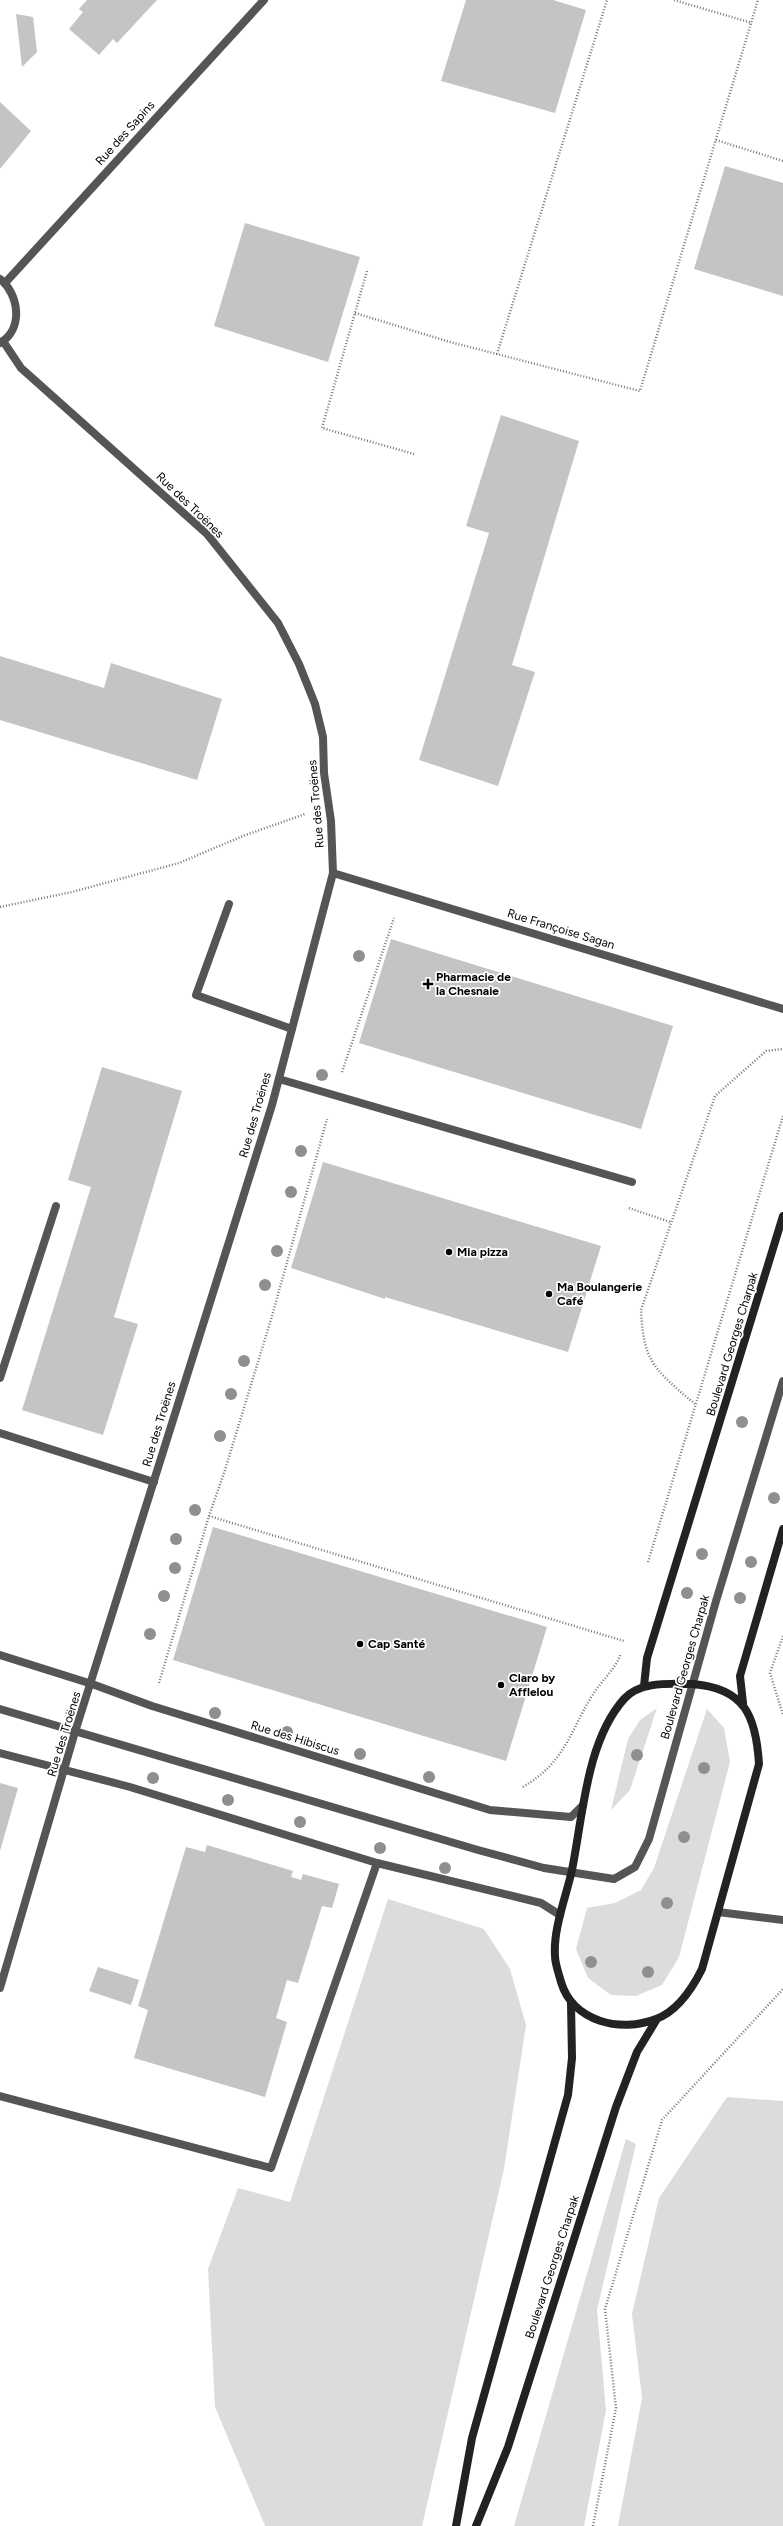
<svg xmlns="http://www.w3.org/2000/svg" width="783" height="2526" font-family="Figtree,sans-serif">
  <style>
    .green { fill: #dcdcdc }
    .building { fill: #c4c4c4 }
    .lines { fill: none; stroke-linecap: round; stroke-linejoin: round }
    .path { stroke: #777; stroke-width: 2.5; stroke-dasharray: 1 2; stroke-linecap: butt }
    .service { stroke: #555; stroke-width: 8 }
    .minor { stroke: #555; stroke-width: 8 }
    .tertiary { stroke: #555; stroke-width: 8 }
    .secondary { stroke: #222; stroke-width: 8 }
    .tree { fill: #8f8f8f }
    .poi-dot { fill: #000; stroke: #fff; stroke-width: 1.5 }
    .labels { text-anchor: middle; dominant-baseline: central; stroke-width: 3.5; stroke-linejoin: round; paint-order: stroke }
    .street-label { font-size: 12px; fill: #000; stroke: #fff }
    .poi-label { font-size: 12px; font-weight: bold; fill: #000; stroke: #fff; text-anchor: start }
  </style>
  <rect width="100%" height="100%" fill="#fff"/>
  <path class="green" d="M657 1708 630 1790 611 1810 628 1739 640 1720Z
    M707 1709 724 1728 730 1762 679 1957 662 1985 636 1996 611 1995 588 1978 576 1949 587 1908 615 1903 641 1890 654 1868Z
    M388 1899 484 1929 510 1969 526 2025 504 2169 422 2526H265L215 2407 208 2269 238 2188 290 2202Z
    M727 2097 783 2101V2526H618L642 2398 632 2314 659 2198Z
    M626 2139 636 2144 597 2310 606 2410 584 2526H514Z"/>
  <path class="building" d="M87 0H157L117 43 113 39 99 55 69 29 83 12 79 9Z
    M466 0H553L586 10 555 113 441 81Z
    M16 14 33 17 37 52 22 67Z
    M0 102 31 131 0 169Z
    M725 166 783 183V296L694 269Z
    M245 223 360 257 328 362 214 326Z
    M501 415 579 441 512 665 535 672 498 786 419 760 489 533 466 526Z
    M0 656 104 688 111 663 222 699 197 780 0 720Z
    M391 939 673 1026 641 1129 359 1043Z
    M102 1067 182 1091 114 1317 138 1324 103 1435 22 1410 91 1187 68 1180Z
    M323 1162 601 1246 568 1352 385 1297V1299L291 1268Z
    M213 1527 547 1627 506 1761 173 1660Z
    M0 1783 18 1788 0 1851Z
    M207 1845 293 1871 291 1877 301 1880 303 1874 339 1884 332 1908 322 1906 298 1983 287 1980 276 2018 287 2022 265 2097 134 2058 148 2010 138 2006 186 1847 205 1852Z
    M98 1967 139 1980 131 2005 89 1991Z"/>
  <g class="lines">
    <path class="path" d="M674 0 752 23
      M716 140 783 161
      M367 271 322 428 414 454
      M355 313 450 342 640 391 758 0
      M497 354 607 0
      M0 907 72 892 179 863 243 836 305 814
      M342 1072 394 918
      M629 1208 670 1222
      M695 1404C682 1393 658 1374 651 1359 643 1345 642 1326 641 1310L715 1096 766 1051 783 1049
      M209 1516 624 1641
      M648 1562 783 1116
      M783 1636 770 1673 783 1715
      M159 1683 209 1516 225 1470 272 1316 327 1119
      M523 1787C566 1761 568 1735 592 1696 600 1682 616 1669 621 1653
      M593 2526 616 2408 605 2309 662 2120 783 1989"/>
    <path class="service" d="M229 904 196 995 292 1029
      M279 1079 632 1182
      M0 1378 56 1206
      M0 1433 154 1482
      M0 2096 271 2168 377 1863"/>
    <path class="minor" d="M333 873 783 1009
      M718 1912 783 1920
      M0 1988 75 1732 272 1105 333 873 331 821 324 773 323 737 315 704 299 664 278 623 207 534 21 368 3 341"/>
    <path class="tertiary" d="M0 279C19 294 24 329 0 343
      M5 283 264 0
      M0 1655 92 1684 152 1706 490 1810 571 1817 583 1805
      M0 1709 478 1850 544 1868 614 1879 635 1867 649 1839 716 1601 783 1381
      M0 1753 130 1787 377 1863 541 1903 560 1915"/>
    <path class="secondary" d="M692 1684C745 1688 756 1716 759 1764L702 1969C692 1989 678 2011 656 2019 621 2033 573 2022 561 1982 559 1974 555 1964 555 1956 553 1929 566 1897 572 1870 583 1816 586 1742 624 1699 640 1681 670 1684 692 1684Z
      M644 1686 647 1658 783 1216
      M743 1703 740 1676 783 1529
      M456 2526 472 2438 568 2095 572 2058 571 2003
      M476 2526 508 2447 616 2107 637 2052 657 2019"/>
  </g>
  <g class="tree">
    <circle cx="359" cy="956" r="6"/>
    <circle cx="322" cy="1075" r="6"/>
    <circle cx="301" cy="1151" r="6"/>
    <circle cx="291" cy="1192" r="6"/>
    <circle cx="277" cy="1251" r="6"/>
    <circle cx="265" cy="1285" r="6"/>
    <circle cx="244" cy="1361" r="6"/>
    <circle cx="231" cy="1394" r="6"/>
    <circle cx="742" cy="1422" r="6"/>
    <circle cx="220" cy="1436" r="6"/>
    <circle cx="774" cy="1498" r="6"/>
    <circle cx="195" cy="1510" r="6"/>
    <circle cx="176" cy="1539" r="6"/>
    <circle cx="702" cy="1554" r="6"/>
    <circle cx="751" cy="1562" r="6"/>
    <circle cx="175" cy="1568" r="6"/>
    <circle cx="687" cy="1593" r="6"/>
    <circle cx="164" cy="1596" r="6"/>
    <circle cx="740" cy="1598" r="6"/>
    <circle cx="150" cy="1634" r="6"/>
    <circle cx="215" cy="1713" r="6"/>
    <circle cx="287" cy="1732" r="6"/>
    <circle cx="360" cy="1754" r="6"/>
    <circle cx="637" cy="1755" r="6"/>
    <circle cx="704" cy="1768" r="6"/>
    <circle cx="429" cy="1777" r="6"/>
    <circle cx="153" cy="1778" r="6"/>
    <circle cx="228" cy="1800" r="6"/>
    <circle cx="300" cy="1822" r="6"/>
    <circle cx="684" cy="1837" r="6"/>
    <circle cx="380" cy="1848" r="6"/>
    <circle cx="445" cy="1868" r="6"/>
    <circle cx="667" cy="1903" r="6"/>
    <circle cx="591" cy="1962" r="6"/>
    <circle cx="648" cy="1972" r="6"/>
  </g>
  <g class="poi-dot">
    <path d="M426 978h4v4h4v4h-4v4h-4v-4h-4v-4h4z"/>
    <circle cx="449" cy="1252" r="4"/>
    <circle cx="549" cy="1294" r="4"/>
    <circle cx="360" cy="1644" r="4"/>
    <circle cx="501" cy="1685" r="4"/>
  </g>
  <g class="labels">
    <g class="street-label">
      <text transform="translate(125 133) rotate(-48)">Rue des Sapins</text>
      <text transform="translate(190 505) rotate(44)">Rue des Troënes</text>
      <text transform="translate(316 804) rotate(-95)">Rue des Troënes</text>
      <text transform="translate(561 929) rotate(17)">Rue Françoise Sagan</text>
      <text transform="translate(255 1115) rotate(-74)">Rue des Troënes</text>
      <text transform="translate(732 1344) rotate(-73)">Boulevard Georges Charpak</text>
      <text transform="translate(159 1424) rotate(-73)">Rue des Troënes</text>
      <text transform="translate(685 1667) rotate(-74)">Boulevard Georges Charpak</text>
      <text transform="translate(64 1734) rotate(-73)">Rue des Troënes</text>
      <text transform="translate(295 1738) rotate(17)">Rue des Hibiscus</text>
      <text transform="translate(552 2267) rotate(-72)">Boulevard Georges Charpak</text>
    </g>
    <g class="poi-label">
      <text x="436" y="977">Pharmacie de<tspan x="436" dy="14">la Chesnaie</tspan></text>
      <text x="457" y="1252">Mia pizza</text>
      <text x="557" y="1287">Ma Boulangerie<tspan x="557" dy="14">Café</tspan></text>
      <text x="368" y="1644">Cap Santé</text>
      <text x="509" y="1678">Claro by<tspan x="509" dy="14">Afflelou</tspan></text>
    </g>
  </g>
</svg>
